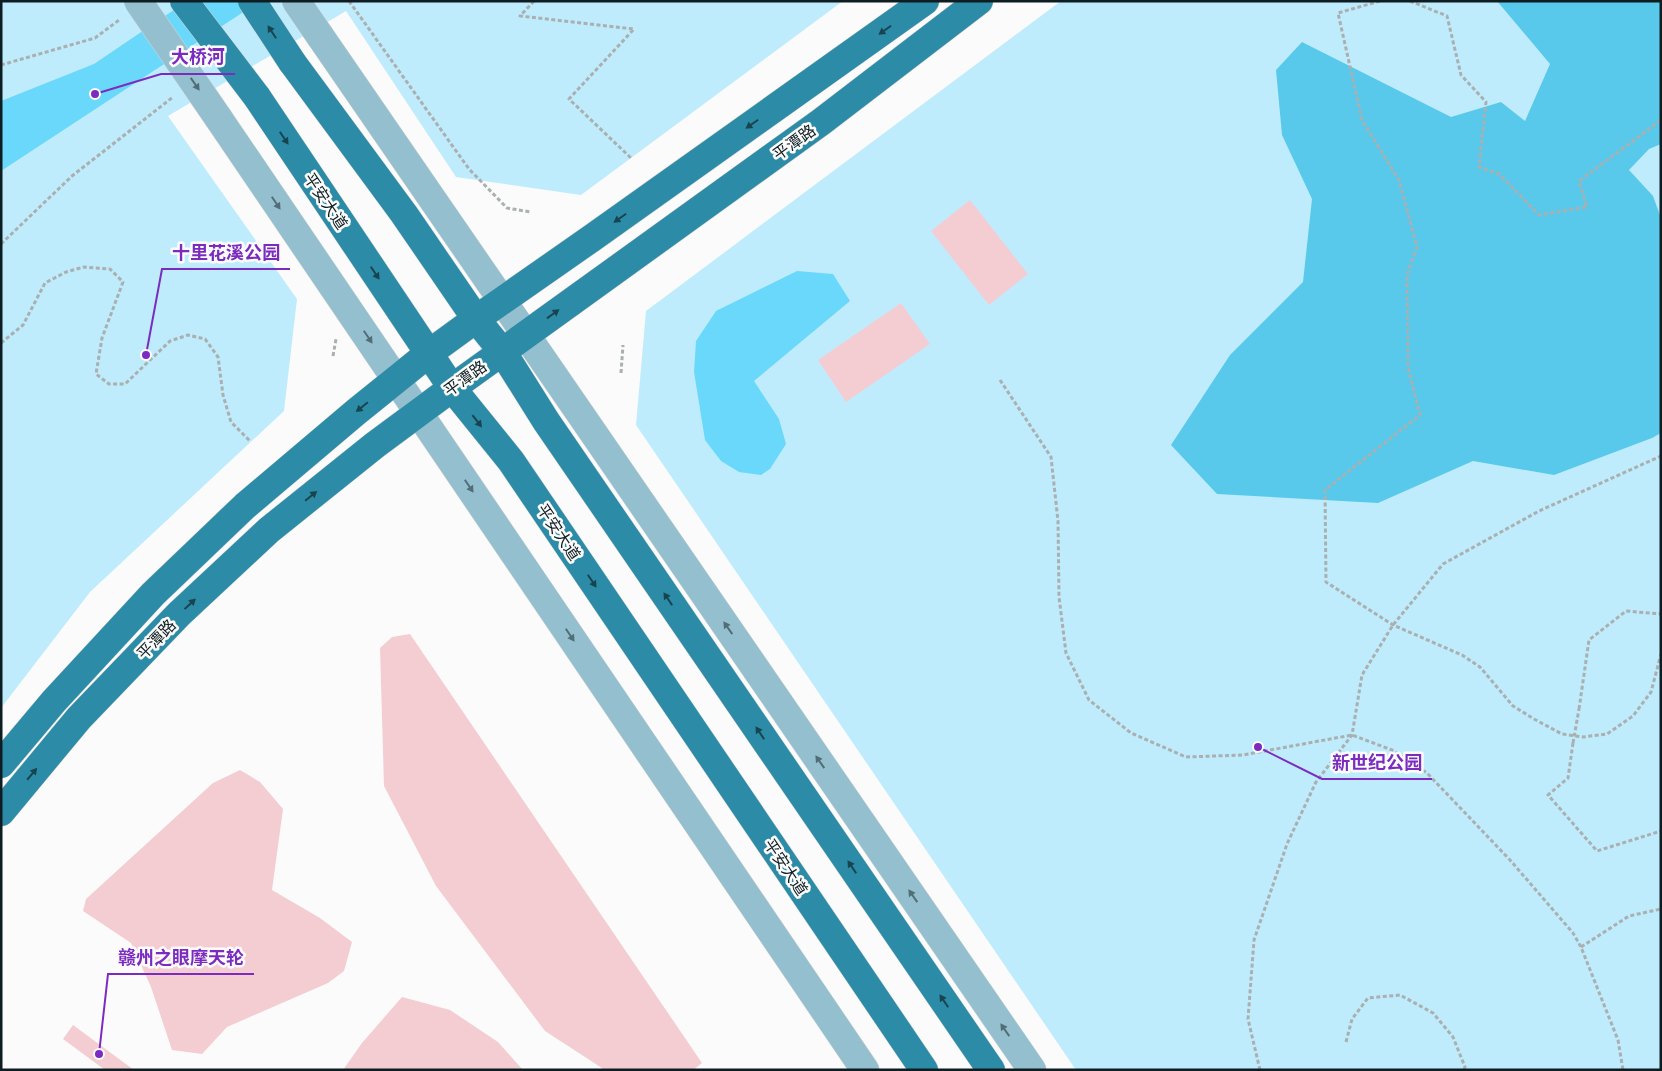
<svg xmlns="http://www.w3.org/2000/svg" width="1662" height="1071" font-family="Lora,'Noto Sans SC',serif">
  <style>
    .green { fill: #beecfd }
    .forest { fill: #59c9eb }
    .water { fill: #6ad8fb }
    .building { fill: #f4cdd3 }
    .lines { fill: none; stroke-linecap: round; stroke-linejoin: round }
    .minor-casing { stroke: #d5d7d8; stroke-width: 29 }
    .major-casing { stroke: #d5d7d8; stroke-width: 29 }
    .path { stroke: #aaafb0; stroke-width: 3; stroke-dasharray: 4 2.5; stroke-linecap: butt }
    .minor { stroke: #94bfce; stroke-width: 28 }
    .major { stroke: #2c8ba6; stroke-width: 28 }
    .minor-bridge-casing { stroke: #d5d7d8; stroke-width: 29; stroke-linecap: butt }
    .major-bridge-casing { stroke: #d5d7d8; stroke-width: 29; stroke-linecap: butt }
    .path-bridge { stroke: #aaafb0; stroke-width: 3; stroke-dasharray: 4 2.5; stroke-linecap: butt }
    .minor-bridge { stroke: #94bfce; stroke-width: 28 }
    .major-bridge { stroke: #2c8ba6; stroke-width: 28 }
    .oneway { fill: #184450 }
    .oneway2 { fill: #516e78 }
    .labels { text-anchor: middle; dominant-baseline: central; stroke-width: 5; stroke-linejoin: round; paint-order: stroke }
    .street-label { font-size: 16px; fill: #0e1d22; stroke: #fbfbfb }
    .leader { fill: none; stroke: #7b2cbf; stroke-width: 2 }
    .callout-dot { fill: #7b2cbf; stroke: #fbfbfb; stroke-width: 2 }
    .callout-label { font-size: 18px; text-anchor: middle; font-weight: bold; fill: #7b2cbf; stroke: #fbfbfb; stroke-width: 5; stroke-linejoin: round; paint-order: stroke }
  </style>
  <rect width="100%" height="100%" fill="#fbfbfb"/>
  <path class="green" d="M1 1H843L581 195 456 177 346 11 168 116 297 299 284 411 90 592 1 708Z
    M1061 1H1661V1070H1076L636 425 646 311Z"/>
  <path class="forest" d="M1497 1H1661V144L1649 149 1629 170 1653 196 1661 218V433L1652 438 1554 475 1473 461 1378 503 1217 494 1171 445 1230 355 1303 282 1312 199 1282 135 1276 70 1302 42 1451 117 1501 102 1525 121 1550 64Z"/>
  <path class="water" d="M187 1H260L1 171V101L94 64Z
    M797 271 833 274 850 301 754 381 779 419 786 444 770 469 761 475 739 472 721 461 705 440 694 372 696 341 716 311Z"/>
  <path class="building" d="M970 200 1028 274 989 305 931 231Z
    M901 303 930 344 846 402 818 360Z
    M410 634 702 1063 693 1070H605L545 1031 436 886 384 786 380 648 392 637Z
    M240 770 260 782 283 809 272 890 320 918 352 942 344 971 328 983 227 1027 202 1054 172 1050 151 987 131 943 83 911 86 899 213 783Z
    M402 997 450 1010 498 1042 523 1070H343L362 1043Z
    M73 1025 134 1070H105L63 1039Z"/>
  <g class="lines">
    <g class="minor-casing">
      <path id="minor" d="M320 36 1032 1070
        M219 119 865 1070"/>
    </g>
    <g class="major-casing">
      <path id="major" d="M292 62 404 214 476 319 502 351 546 421 991 1070
        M257 97 452 388 511 461 924 1070
        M1 764 54 701 153 594 245 506 356 412 428 354 476 319 592 238 925 1
        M1 812 79 718 179 614 269 530 375 445 452 388 821 122 979 1"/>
    </g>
    <path class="path" d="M349 1 469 169 507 208 531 212
      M534 1 520 16 634 29 569 99 631 158
      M1380 1 1338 13 1362 120 1399 180 1417 247 1407 275 1408 367 1420 415 1325 490 1326 582 1393 625 1462 655 1480 667 1513 706 1534 719 1562 734 1583 737 1607 734 1633 716 1651 692 1661 654
      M1410 1 1447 16 1461 75 1486 102 1479 167 1499 174 1539 215 1587 207 1579 181 1661 120
      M1 65 95 38 119 20
      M1 244 72 176 173 97
      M1 343 23 325 45 283 66 272 84 267 110 269 123 282 102 338 96 374 109 384H125L170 341 188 335 205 339 218 357 223 395 231 422 251 442
      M333 356 336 339
      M621 373 623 345
      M1000 380 1051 457 1058 521 1059 597 1066 653 1089 700 1131 733 1186 757 1243 755 1352 735 1392 750 1427 773 1510 860 1573 933 1581 947 1618 1040 1623 1070
      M1579 709 1589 640 1626 611 1661 614
      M1573 743 1568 778 1548 795 1597 851 1661 831
      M1581 947 1629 916 1661 909
      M1346 1042 1352 1019 1368 998 1400 995 1433 1013 1453 1037 1465 1067 1464 1070
      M1260 1070 1248 1019 1254 940 1287 844 1316 782 1352 735 1362 675 1393 625 1443 564 1539 511 1661 456"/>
    <use href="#minor" class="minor"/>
    <use href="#major" class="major"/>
    <g class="minor-bridge-casing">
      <path id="minor-bridge" d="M138 1 219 119
        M296 1 320 36"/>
    </g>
    <g class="major-bridge-casing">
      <path id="major-bridge" d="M184 1 257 97
        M252 1 292 62"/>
    </g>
    <path class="path-bridge" d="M1573 743 1579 709"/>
    <use href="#minor-bridge" class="minor-bridge"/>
    <use href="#major-bridge" class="major-bridge"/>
  </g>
  <defs><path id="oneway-solid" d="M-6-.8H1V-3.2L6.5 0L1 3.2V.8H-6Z" transform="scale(1.25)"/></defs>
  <g class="oneway">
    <use href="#oneway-solid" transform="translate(885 30) rotate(145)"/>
    <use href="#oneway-solid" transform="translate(272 32) rotate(-123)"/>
    <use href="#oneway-solid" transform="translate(752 124) rotate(145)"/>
    <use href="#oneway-solid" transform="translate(284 138) rotate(56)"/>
    <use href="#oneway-solid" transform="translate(620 218) rotate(145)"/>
    <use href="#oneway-solid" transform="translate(375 273) rotate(56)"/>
    <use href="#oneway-solid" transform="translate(553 314) rotate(-36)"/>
    <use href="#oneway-solid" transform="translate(362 407) rotate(141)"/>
    <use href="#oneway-solid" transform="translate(477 421) rotate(52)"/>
    <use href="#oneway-solid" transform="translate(311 496) rotate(-39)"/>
    <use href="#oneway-solid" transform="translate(592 581) rotate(56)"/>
    <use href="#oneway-solid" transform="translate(668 599) rotate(-124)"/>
    <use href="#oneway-solid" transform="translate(190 604) rotate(-43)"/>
    <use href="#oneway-solid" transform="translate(760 733) rotate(-124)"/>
    <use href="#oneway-solid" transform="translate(32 774) rotate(-50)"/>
    <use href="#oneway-solid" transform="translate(852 867) rotate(-124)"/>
    <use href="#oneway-solid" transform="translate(944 1001) rotate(-124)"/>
  </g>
  <g class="oneway2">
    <use href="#oneway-solid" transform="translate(195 84) rotate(55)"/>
    <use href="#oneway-solid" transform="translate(276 203) rotate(56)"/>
    <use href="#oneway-solid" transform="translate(368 337) rotate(56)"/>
    <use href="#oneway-solid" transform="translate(469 486) rotate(56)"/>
    <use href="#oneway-solid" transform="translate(728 628) rotate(-125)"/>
    <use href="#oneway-solid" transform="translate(570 635) rotate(56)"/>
    <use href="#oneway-solid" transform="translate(820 762) rotate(-125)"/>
    <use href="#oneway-solid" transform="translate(913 896) rotate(-125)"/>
    <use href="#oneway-solid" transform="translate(1005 1030) rotate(-125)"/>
  </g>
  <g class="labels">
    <g class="street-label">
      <text transform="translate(794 142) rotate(-36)">平潭路</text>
      <text transform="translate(326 201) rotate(56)">平安大道</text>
      <text transform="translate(465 378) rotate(-36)">平潭路</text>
      <text transform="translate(559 532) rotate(56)">平安大道</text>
      <text transform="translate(156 639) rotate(-46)">平潭路</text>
      <text transform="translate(786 867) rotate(56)">平安大道</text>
    </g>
  </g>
  <path class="leader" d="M95 94L161 74H235M146 355L162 269H290M1258 747L1322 779H1432M99 1054L108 974H254"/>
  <g class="callout-dot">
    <circle cx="95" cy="94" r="5"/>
    <circle cx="146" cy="355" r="5"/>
    <circle cx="1258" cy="747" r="5"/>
    <circle cx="99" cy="1054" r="5"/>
  </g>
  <g class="callout-label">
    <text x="198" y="63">大桥河</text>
    <text x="226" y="259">十里花溪公园</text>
    <text x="1377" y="769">新世纪公园</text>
    <text x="181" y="964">赣州之眼摩天轮</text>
  </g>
  <rect width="1662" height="1071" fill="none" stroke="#0e1d22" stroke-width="5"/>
</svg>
